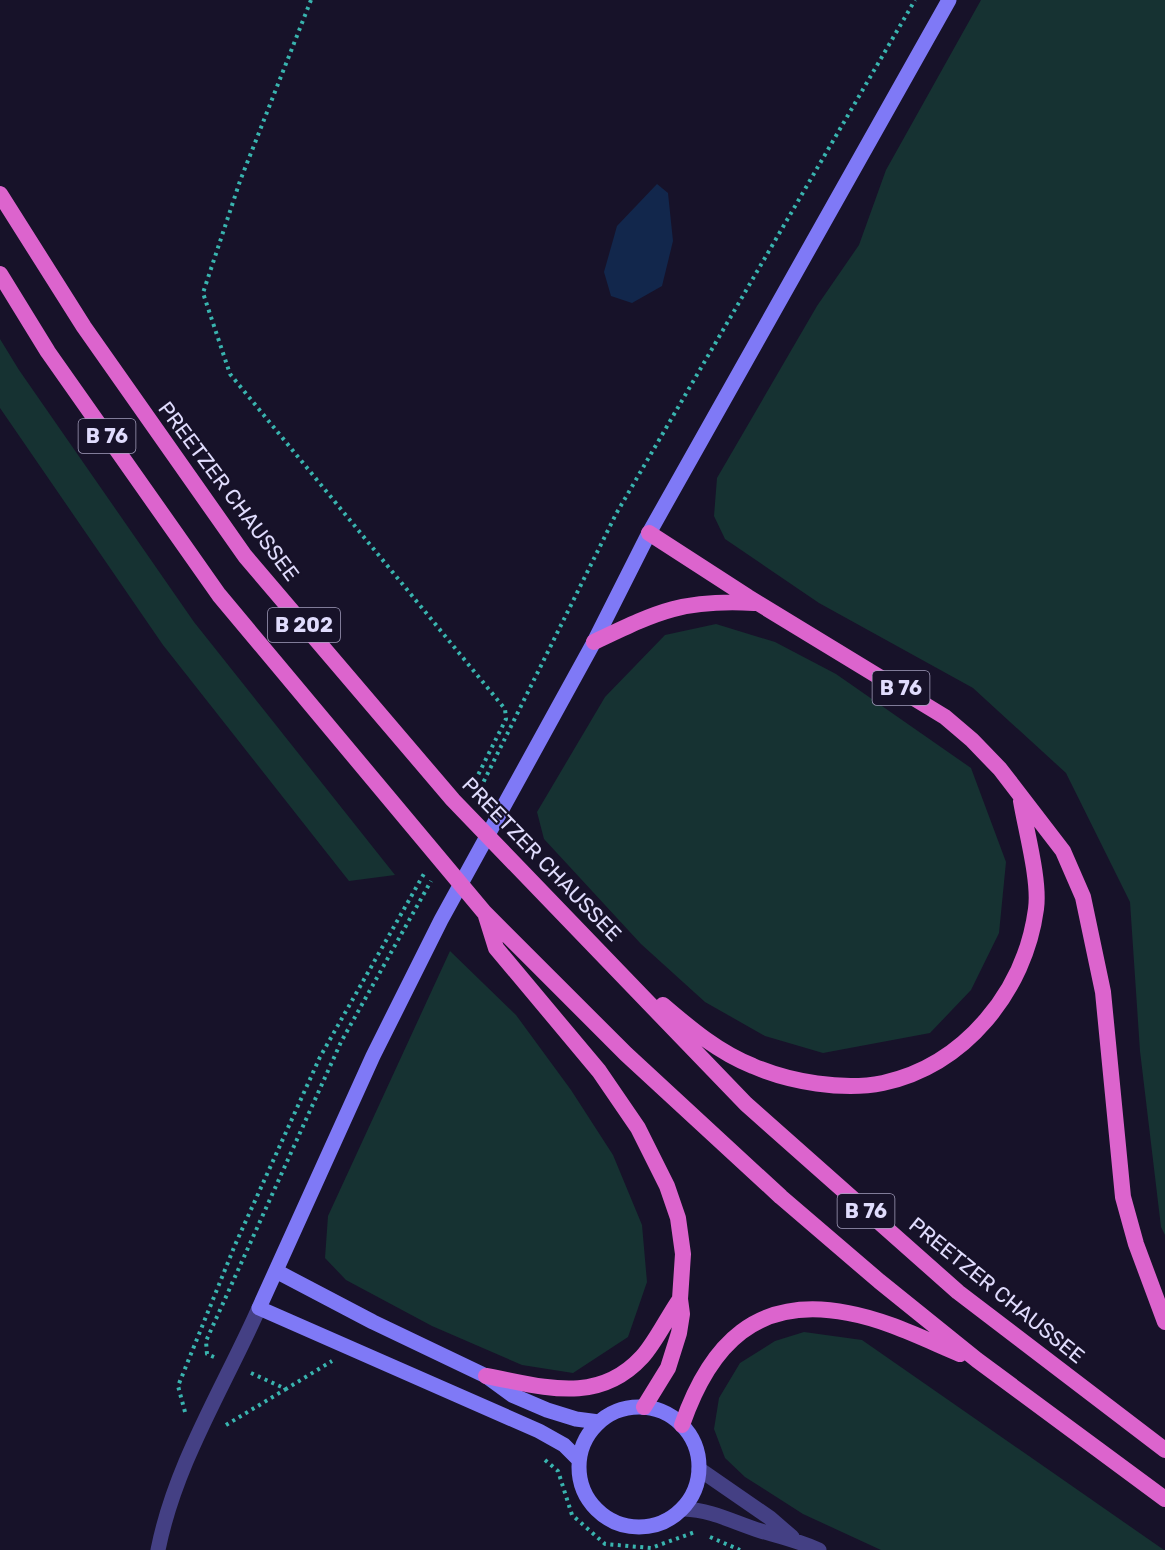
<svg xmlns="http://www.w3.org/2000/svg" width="1165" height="1550" font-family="Rubik,sans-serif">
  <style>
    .green { fill: #163232 }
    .water { fill: #12274c }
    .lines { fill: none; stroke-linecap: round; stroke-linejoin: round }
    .path { stroke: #39b4af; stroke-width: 4; stroke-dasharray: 3 4.5; stroke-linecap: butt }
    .minor { stroke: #444084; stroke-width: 15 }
    .secondary { stroke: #7f79f6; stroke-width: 15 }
    .trunk { stroke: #dc64cd; stroke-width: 16 }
    .labels { text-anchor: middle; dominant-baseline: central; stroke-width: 4.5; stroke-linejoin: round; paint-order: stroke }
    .shield { fill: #171229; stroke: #a49fbd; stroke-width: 1.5 }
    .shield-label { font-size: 20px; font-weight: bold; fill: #e0dcfd }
    .street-label { font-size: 21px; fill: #e0dcfd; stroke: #171229 }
  </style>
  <rect width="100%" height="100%" fill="#171229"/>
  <path class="green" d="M981 0H1165V1235L1161 1227 1140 1051 1130 902 1066 773 973 688 819 603 725 539 714 516 717 478 817 306 859 245 886 170Z
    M0 339 19 370 194 622 395 875 349 881 163 645 0 408Z
    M716 624 775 642 836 674 971 768 1006 862 999 933 971 990 930 1033 823 1053 765 1036 705 1002 641 944 544 839 537 812 605 697 665 635Z
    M450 951 516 1015 571 1090 613 1155 642 1225 647 1282 628 1337 573 1373 522 1365 432 1326 346 1280 325 1258 328 1216Z
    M804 1332 862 1340 1164 1550H881L803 1514 745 1477 725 1458 714 1429 719 1398 740 1363 775 1341Z"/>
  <path class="water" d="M657 184 668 193 673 241 662 286 632 303 611 296 604 272 617 226Z"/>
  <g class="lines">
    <path class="path" d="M311 0 240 181 203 293 230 374 505 709 506 719 471 789
      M477 795 616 514 915 0
      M214 1357 207 1354 206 1341 341 1042 431 881
      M251 1373 286 1389 332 1361
      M185 1412 178 1386 235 1245 320 1057 425 872
      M226 1425 286 1389
      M545 1460 558 1471 572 1515 605 1544 651 1548 695 1532
      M710 1537 740 1550"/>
    <path class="minor" d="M699 1469 770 1518 792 1537
      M684 1509C712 1510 735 1523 761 1531 782 1537 799 1541 819 1550
      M158 1550C175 1464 224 1387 259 1308"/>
    <path class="secondary" d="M276 1271 373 1322 486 1376 512 1395 547 1410 576 1419 599 1422
      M579 1467a60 60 0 1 1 120 0a60 60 0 1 1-120 0Z
      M579 1460 564 1445 539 1431 259 1308 373 1056 441 920 594 642 649 533 949 0"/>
    <path class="trunk" d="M0 194 84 327 245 556 453 800 746 1104 958 1292 1165 1450
      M0 274 48 352 219 595 484 912 626 1054 781 1197 879 1281 977 1360 1165 1499
      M649 533 748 597 945 717 972 740 1000 769 1063 851 1083 897 1103 992 1123 1197 1136 1244 1165 1322
      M594 642C657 612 682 599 754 603
      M486 916 496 948 599 1071 638 1128 667 1186 678 1218 683 1254 680 1299 682 1314 679 1333 668 1368 644 1407
      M663 1005C691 1029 718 1052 753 1066 790 1082 843 1091 883 1083 965 1065 1025 991 1036 909 1040 881 1026 831 1021 801
      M486 1376C542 1386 597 1406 642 1357 655 1343 668 1316 680 1299
      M682 1425C710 1344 757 1295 848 1313 887 1320 924 1339 960 1354"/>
  </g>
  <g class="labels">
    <g class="shield">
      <rect x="78.5" y="419" width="57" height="34" rx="4.5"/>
      <rect x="268" y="608" width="72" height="34" rx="4.5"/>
      <rect x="872.5" y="671" width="57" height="34" rx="4.5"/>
      <rect x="837.5" y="1194" width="57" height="34" rx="4.5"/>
    </g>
    <g class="shield-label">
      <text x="107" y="436">B 76</text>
      <text x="304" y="625">B 202</text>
      <text x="901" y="688">B 76</text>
      <text x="866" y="1211">B 76</text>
    </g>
    <g class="street-label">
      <text transform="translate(229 491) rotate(53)">PREETZER CHAUSSEE</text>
      <text transform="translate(542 859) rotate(46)">PREETZER CHAUSSEE</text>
      <text transform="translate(997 1290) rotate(39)">PREETZER CHAUSSEE</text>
    </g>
  </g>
</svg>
